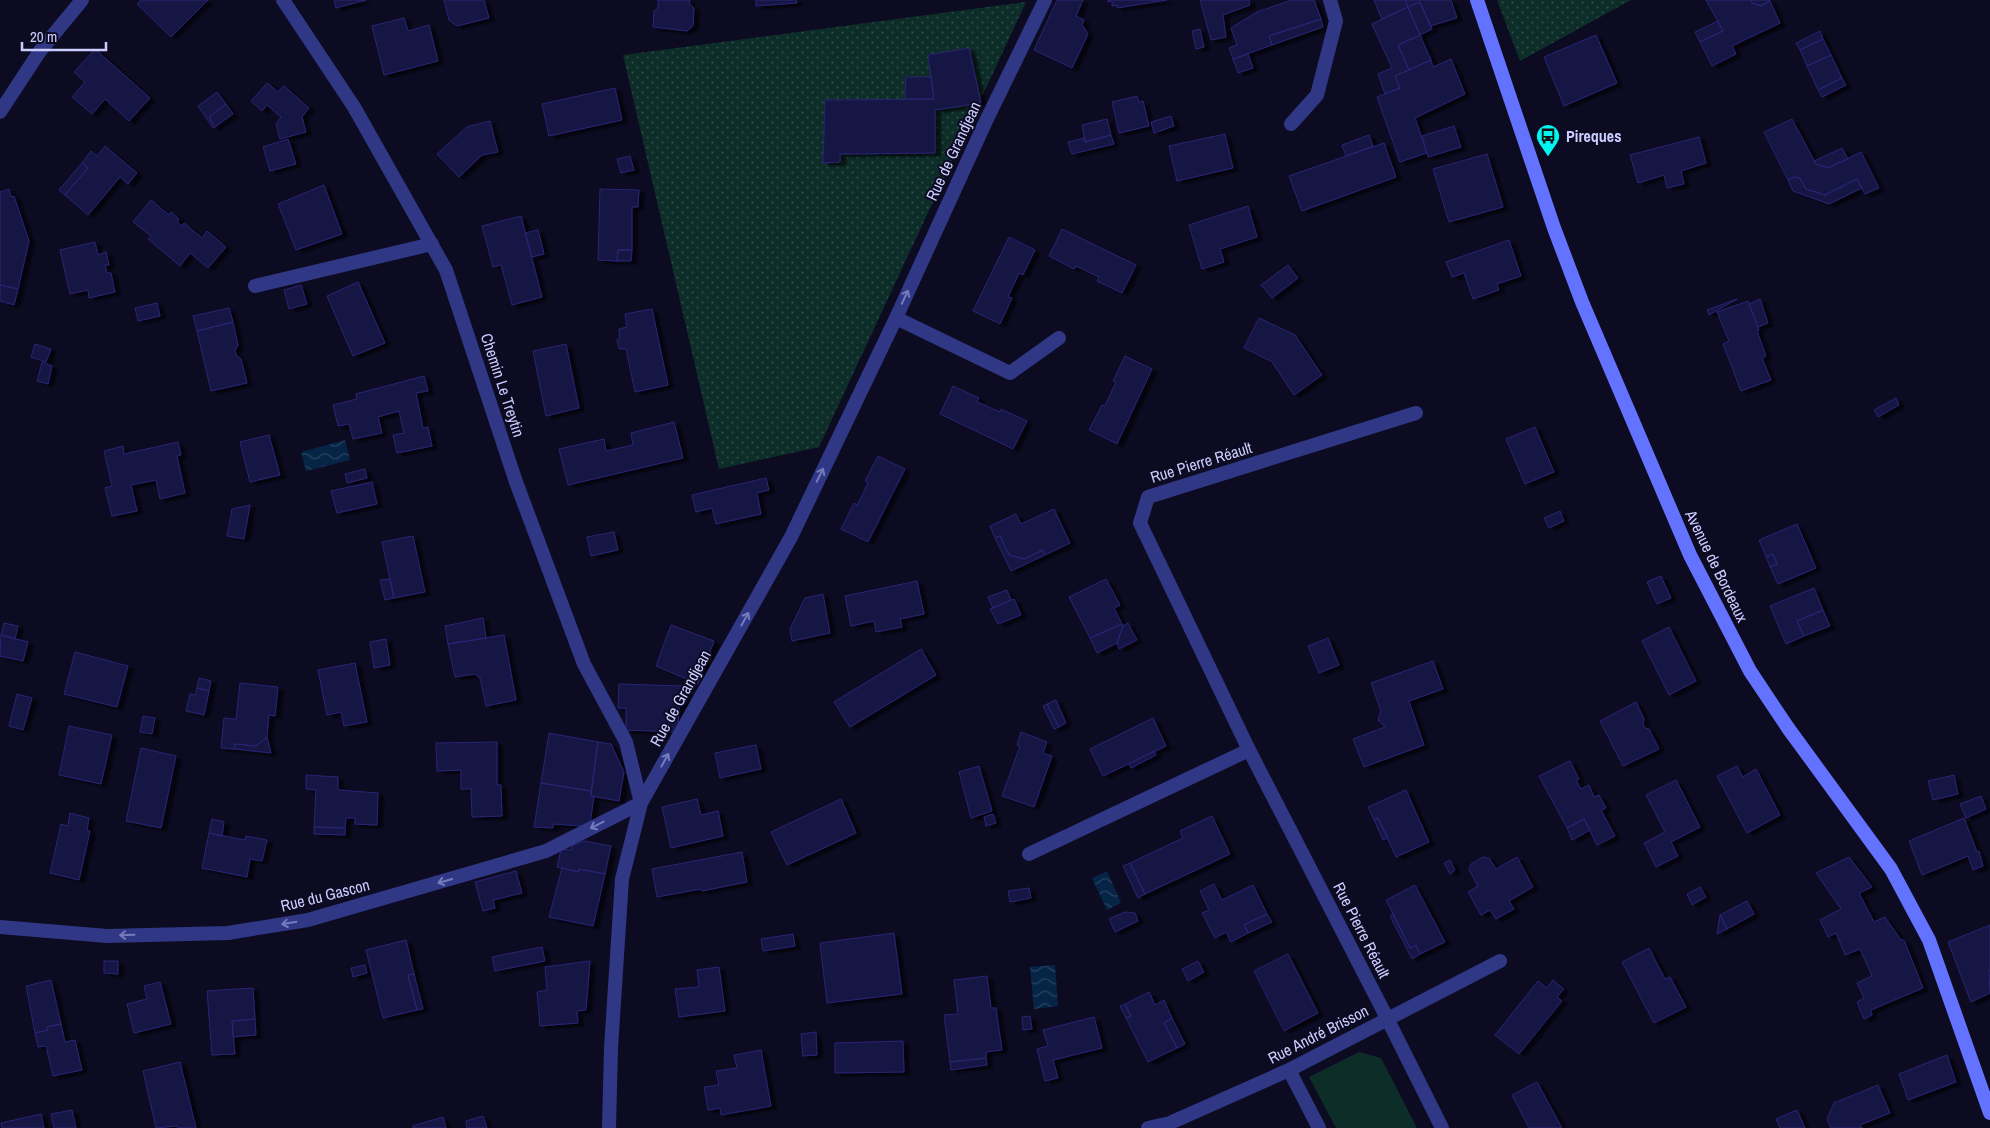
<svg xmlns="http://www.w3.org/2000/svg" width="1990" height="1128" font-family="'Archivo Narrow',sans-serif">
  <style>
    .grass { fill: #0d2d28 }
    .park { fill: url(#park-dots) }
    .water { fill: url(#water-waves) }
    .building { fill: #181545; stroke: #2a2474; filter: url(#shadow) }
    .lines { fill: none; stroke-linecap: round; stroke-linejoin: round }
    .service { stroke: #303886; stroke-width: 14 }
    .minor { stroke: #303886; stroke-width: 14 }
    .tertiary { stroke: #303886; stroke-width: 14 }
    .secondary { stroke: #6373ff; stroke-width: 14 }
    .oneway { stroke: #767bbc }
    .labels { text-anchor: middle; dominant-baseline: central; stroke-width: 4; stroke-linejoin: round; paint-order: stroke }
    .poi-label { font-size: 16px; font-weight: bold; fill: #cccdff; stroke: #0c0b22; text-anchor: start }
    .street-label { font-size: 16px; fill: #cccdff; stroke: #0c0b22 }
  </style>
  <defs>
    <pattern id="park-dots" width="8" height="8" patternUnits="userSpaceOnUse" patternTransform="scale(1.25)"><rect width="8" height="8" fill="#0d2d28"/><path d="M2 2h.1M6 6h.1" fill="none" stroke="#2f4a48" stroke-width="1.8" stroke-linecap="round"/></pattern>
    <pattern id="water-waves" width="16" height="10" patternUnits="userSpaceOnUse" patternTransform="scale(1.25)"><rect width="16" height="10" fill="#062546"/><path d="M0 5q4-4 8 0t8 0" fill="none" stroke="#294362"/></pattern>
    <filter id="shadow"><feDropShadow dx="5.5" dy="3" stdDeviation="1" flood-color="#0009"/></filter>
  </defs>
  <rect width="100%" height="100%" fill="#0c0b22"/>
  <path class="grass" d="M1359 1052 1381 1058 1417 1128H1336L1309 1077Z"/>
  <path class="park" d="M1497 0H1631L1520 61Z
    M1026 2 819 447 719 469 623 55Z"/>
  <path class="water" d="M345 440 350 460 306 471 301 452Z
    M1107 871 1121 903 1107 910 1092 878Z
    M1055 965 1058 1006 1034 1009 1030 967Z"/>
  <path class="building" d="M141 0H208L171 37 137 4Z
    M334 0H366L336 8Z
    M444 0H484L489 18 457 26 449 20Z
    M658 0H690L689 3 694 8 693 26 687 31 653 27 654 11 658 8Z
    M756 0H796L797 3 756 6Z
    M1057 0H1083L1076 16 1084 20 1082 25 1088 34 1072 68 1034 50Z
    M1108 0H1167L1117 8V5L1112 6V1L1108 2Z
    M1200 0H1249L1250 5 1223 15 1226 37 1211 40Z
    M1292 0H1314L1321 19 1269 36 1272 45 1233 59 1229 48 1237 45 1231 28 1257 12Z
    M1374 0H1405L1408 7 1382 19Z
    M1405 0H1451L1457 18 1430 26 1420 2 1408 7Z
    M1706 0H1751L1752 3 1761 6 1770 1 1780 23 1732 46 1736 54 1712 66 1700 42 1723 31Z
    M1751 0H1769L1770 1 1761 6 1752 3Z
    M1420 2 1432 29 1420 35 1408 7Z
    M1408 7 1420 35 1398 45 1409 70 1395 76 1400 88 1385 94 1378 74 1392 68 1372 24Z
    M404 18 408 31 429 25 438 61 384 75 372 26Z
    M1321 19 1323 27 1272 45 1269 36Z
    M1718 21 1723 31 1700 42 1695 32Z
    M1200 29 1204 47 1196 49 1192 31Z
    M1820 31 1823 39 1800 50 1796 43Z
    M1420 35 1431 60 1409 70 1398 45Z
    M1596 35 1617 83 1564 106 1544 57Z
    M1823 39 1831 55 1807 66 1800 50Z
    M969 48 981 103 935 110V153L840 154V162L823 163 825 100 934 99 928 55Z
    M95 49 150 98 129 121 105 99 92 114 72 97 85 82 74 72Z
    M1248 54 1253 68 1238 73 1233 59Z
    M1831 55 1842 78 1818 90 1807 66Z
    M1451 59 1465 94 1415 118 1427 153 1400 162 1377 97 1400 88 1395 76 1431 60 1433 67Z
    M906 77H931L934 99H905Z
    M1842 78 1846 85 1822 97 1818 90Z
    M267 83 278 92 284 86 309 108 302 117 306 132 280 139 276 124 281 117 267 105 262 111 251 101Z
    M615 88 622 120 549 136 542 104Z
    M217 92 226 104 209 117 215 127 213 128 198 106Z
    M1137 96 1139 102 1143 101 1149 126 1119 133 1112 102Z
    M226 104 233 114 215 127 209 117Z
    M1171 116 1174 126 1154 133 1151 122Z
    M1107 119 1111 135 1085 142 1082 125Z
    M1792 119 1816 164 1828 168 1861 152 1879 188 1865 194 1857 179 1825 195 1806 189 1800 178 1794 177 1788 180 1764 132Z
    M490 121 498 152 482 155 459 177 437 154 467 127Z
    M1454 126 1461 147 1428 157 1422 136Z
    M1225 134 1233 168 1177 181 1169 146Z
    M1111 135 1114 144 1072 154 1068 142 1085 138V142Z
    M1369 135 1373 146 1346 156 1342 145Z
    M1699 137 1706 163 1681 171 1684 184 1667 188 1664 175 1638 183 1630 155Z
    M288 139 296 164 270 171 263 147Z
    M1384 143 1396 177 1302 211 1289 176Z
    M105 146 137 173 128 184 120 177 88 215 65 195 88 168 82 163 91 151 97 156Z
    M1842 148 1848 159 1828 168 1816 164 1814 161Z
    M1487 154 1503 207 1449 222 1433 169Z
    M630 156 634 170 621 173 617 159Z
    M82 163 88 168 65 195 59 190Z
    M1794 177 1800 178 1806 189 1825 195 1857 179 1862 188 1829 204 1793 191 1788 180Z
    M324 185 342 234 296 250 278 204Z
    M9 189 11 197 14 196 29 241 18 289 0 285V192Z
    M600 189 639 190 638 207H632V250H618L617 261 598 260Z
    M151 200 169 215 171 212 179 219 177 222 182 226 184 223 202 238 207 231 226 247 208 268 190 253 180 266 148 239 151 236 133 222Z
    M1248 206 1257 237 1220 249 1224 262 1202 269 1189 225Z
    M521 216 542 297 512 305 501 265 493 267 482 226Z
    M1062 229 1136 265 1122 293 1097 281 1099 277 1076 266 1074 269 1049 256Z
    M538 230 544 254 532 257 525 233Z
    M1009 237 1035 250 1023 275 1019 273 1008 297 1012 298 1000 324 973 311Z
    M1509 240 1521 276 1497 284 1499 290 1473 299 1464 273 1452 277 1446 262Z
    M95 242 98 255 106 252 109 265H105L107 273H111L115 292 89 298 88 290 70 294 60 250Z
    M618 250H632L631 261H617Z
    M1288 265 1298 278 1272 298 1261 285Z
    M358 282 385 343 353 356 327 296Z
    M0 285 18 289 14 305 0 301Z
    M301 285 307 304 289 309 284 290Z
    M1737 299 1709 315 1707 310Z
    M1760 299 1768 323 1758 327 1749 304Z
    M1748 301 1759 330 1757 331 1766 356 1762 358 1771 380 1741 391 1723 344 1729 341 1717 312Z
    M157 303 160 316 138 321 135 308Z
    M229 308 233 322 197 331 193 316Z
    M652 309 668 385 635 392 626 349H619L617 340 620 338 619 329 627 327 625 314Z
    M1259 318 1295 335 1322 375 1294 395 1272 362 1244 348Z
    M233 322 238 345 235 350 236 355 241 359 247 383 211 391 197 331Z
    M35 344 51 349 46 362 31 357Z
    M566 344 579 408 546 416 533 351Z
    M1125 356 1152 369 1117 444 1089 430 1102 405 1105 406 1116 382 1113 381Z
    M42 362 52 366 48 384 37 381Z
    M424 376 428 391 416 393 423 428 428 427 432 446 397 453 393 435 404 433 399 411 378 417 382 433 353 439 349 424 338 426 333 405 357 399 356 394Z
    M953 386 979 398 977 402 1000 412 1001 409 1027 421 1013 449 940 414Z
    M1896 398 1899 405 1878 417 1874 410Z
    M674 422 683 458 568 485 559 449 604 439 606 451 633 445 631 433Z
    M1535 427 1554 472 1525 484 1506 439Z
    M269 435 280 475 250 482 240 442Z
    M178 442 181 455 177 456 185 493 160 499 156 480 131 485 137 511 112 516 105 488 112 486 104 451 123 446 124 454Z
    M878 456 905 469 868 542 841 529 854 503 857 505 863 494 868 482 865 481Z
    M365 469 367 478 347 483 345 474Z
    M766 478 769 490 757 493 761 514 716 524 712 508 696 512 692 495Z
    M372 482 377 504 337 513 331 491Z
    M250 505 244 539 227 536 232 509Z
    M1054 509 1070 543 1045 555 1043 550 1024 559 1009 555 1000 536 995 538 990 526 1016 514 1021 524Z
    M1560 511 1564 521 1549 528 1544 518Z
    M1797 524 1816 568 1778 584 1770 567 1777 564 1773 554 1766 557 1759 540Z
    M614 532 618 550 591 556 587 537Z
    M413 536 425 592 394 598 382 542Z
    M1000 536 1009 555 1024 559 1043 550 1045 555 1011 571 995 538Z
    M1773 554 1777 564 1770 567 1766 557Z
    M1661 576 1671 598 1657 604 1647 582Z
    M390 579 394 598 385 600 380 580Z
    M1106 579 1120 605 1114 608 1122 624 1090 638 1069 597Z
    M917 581 924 614 900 619 902 627 876 632 874 621 851 626 845 596Z
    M1814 588 1823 610 1797 621 1804 636 1786 644 1770 606Z
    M1007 590 1011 600 993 608 988 597Z
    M823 594 830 633 792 641 790 629 805 598Z
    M1014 599 1021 615 998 624 990 609Z
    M1823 610 1830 626 1804 636 1797 621Z
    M483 618 486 638 448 644 445 626Z
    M4 623 18 626 15 639 1 635Z
    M1128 623 1137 640 1119 649 1117 643 1123 626Z
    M1122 624 1123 626 1117 643 1097 653 1090 638Z
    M671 625 714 641 698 684 656 666Z
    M1669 627 1696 681 1669 695 1642 641Z
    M1 635 28 642 23 661 0 656Z
    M504 635 516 700 486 706 480 678 475 674 455 677 448 644Z
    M1328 638 1339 665 1319 673 1308 646Z
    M386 639 390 665 374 668 370 642Z
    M921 649 936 675 850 727 834 702Z
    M75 652 128 666 117 707 64 694Z
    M1433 661 1443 689 1409 701 1424 745 1364 767 1353 739 1385 727 1378 720 1381 711 1371 683Z
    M355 663 367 722 344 726 341 712 327 715 318 670Z
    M199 678 211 681 209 691 197 688Z
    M240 683 278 687 275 716 269 715 267 737 256 746 235 744 234 749 221 748 224 718 236 719Z
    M619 684 684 686 683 705H679L678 732 626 730V708H618Z
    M197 688 209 691 204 715 186 711 190 694 195 695Z
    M17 694 32 698 23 730 9 726Z
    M1056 700 1066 723 1059 727 1047 704Z
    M1636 702 1644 719 1643 724 1645 728 1649 729 1659 749 1623 766 1600 721Z
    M1047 704 1059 727 1054 729 1043 706Z
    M143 716 155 718 152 734 140 732Z
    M1153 718 1166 746 1103 776 1090 749Z
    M69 726 112 735 101 784 59 775Z
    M1021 732 1047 742 1043 753 1052 756 1034 807 1002 796 1020 746 1017 745Z
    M549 733 598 742 591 791 541 783Z
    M267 737 271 753 234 749 235 744 256 746Z
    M497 742V785H501L502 816 472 817 471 789H461V770L437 771 436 743Z
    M598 742 611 744 624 772 619 801 591 796Z
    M756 745 761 769 720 778 715 753Z
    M141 748 176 756 161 828 126 821Z
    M1154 751 1156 755 1131 768 1129 764Z
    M1570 761 1579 779 1576 780 1581 789 1589 785 1594 797 1599 795 1606 808 1601 810 1615 836 1597 845 1584 819 1567 828 1539 776Z
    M979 766 992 811 971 818 959 772Z
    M1737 766 1743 777 1756 769 1780 815 1747 833 1717 776Z
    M306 775 338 777V790L378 793 377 825 355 824V818H346L345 828 314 827 316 790 306 789Z
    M1954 775 1958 794 1933 800 1928 781Z
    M1676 780 1700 827 1671 842 1678 856 1656 867 1644 843 1665 832 1646 795Z
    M541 783 591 791V796H594L590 824 582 826 553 824V828L534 827Z
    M1406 790 1429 842 1396 857 1378 818 1374 820 1368 807Z
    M1981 796 1986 809 1966 818 1960 804Z
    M697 799 701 815 718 811 723 836 671 848 662 807Z
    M841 799 856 833 787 865 771 832Z
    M70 813 89 818 87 830 90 831 79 880 50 873 61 824 68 826Z
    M993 814 996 823 986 826 984 817Z
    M1212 816 1230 854 1145 894 1130 863 1183 838 1180 831Z
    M1378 818 1388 838 1383 840 1374 820Z
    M1964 818 1977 852 1979 851 1983 866 1973 870 1968 856 1922 875 1909 841Z
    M212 819 224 822 222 836 209 833Z
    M1584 819 1590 830 1572 840 1567 828Z
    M314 827 345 828V835L314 834Z
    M209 833 245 840 246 836 267 840 262 861 250 859 247 877 202 868Z
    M584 841 611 846 605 874 579 869V872L557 867 561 849 571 850 572 846Z
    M742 852 747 882 702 891 701 889 657 897 652 869Z
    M1483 857 1489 858 1496 869 1517 857 1533 887 1509 901 1514 909 1496 919 1490 910 1481 915 1468 892 1478 886 1469 870 1471 864Z
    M1849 857 1872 887 1859 893 1874 922 1885 917 1901 940H1904L1923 988 1871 1010 1872 1015 1864 1019 1857 1002 1864 998 1857 983 1872 976 1860 949 1845 955 1836 933 1828 937 1820 920 1841 909 1816 873Z
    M1450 860 1455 870 1450 874 1444 863Z
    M1130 863 1145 894 1138 898 1123 866Z
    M562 868 579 872V869L605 874 593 926 549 917Z
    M516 871 522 893 493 900 495 908 483 911 475 882Z
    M1214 884 1222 900 1253 885 1267 914 1244 925 1248 933 1231 942 1226 932 1215 938 1202 913 1209 910 1200 891Z
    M1415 885 1445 942 1420 954 1416 945 1410 948 1386 900Z
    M1700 887 1706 897 1692 905 1687 894Z
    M1029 888 1031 898 1010 902 1008 891Z
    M1747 901 1754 914 1727 929 1720 915Z
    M1125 912 1135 913 1138 921 1115 932 1109 919Z
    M1267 914 1272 922 1248 933 1244 925Z
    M1393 914 1410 948 1416 945 1420 954 1412 959 1390 916Z
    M1720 915 1727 929 1717 934Z
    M1990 925V971H1989L1990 993 1971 1002 1948 942Z
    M894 933 902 994 827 1003 820 943Z
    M793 934 795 946 763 951 761 939Z
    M406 940 414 974 408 975 417 1010 383 1018 366 950Z
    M542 947 545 961 495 971 492 957Z
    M1649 948 1665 979 1670 977 1686 1007 1654 1023 1622 962Z
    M1288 954 1318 1013 1284 1031 1254 971Z
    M104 961H118V974L104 973Z
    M590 961 586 1010 577 1011 578 1023 540 1026 537 992 547 990 545 967Z
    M1198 961 1204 972 1188 981 1182 969Z
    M365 965 367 973 353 977 351 968Z
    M719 967 725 1011 679 1017 675 989 699 987 697 970Z
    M414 974 423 1009 417 1010 408 975Z
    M987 976 991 1008H996L1002 1050 986 1052V1058L950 1062 944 1015 958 1014 954 980Z
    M51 980 61 1024 47 1027 48 1030 35 1033 26 986Z
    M1553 980 1564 989 1557 997 1562 1001 1519 1054 1495 1035 1538 981 1547 988Z
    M160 982 171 1024 134 1033 127 1004 147 999 144 986Z
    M253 988 255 1019 232 1021 235 1054 212 1055 207 991Z
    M1149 992 1155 1005 1164 1000 1172 1018 1164 1023 1177 1048 1148 1062 1126 1018 1131 1016 1125 1004Z
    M1125 1004 1131 1016 1126 1018 1120 1006Z
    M1030 1016 1032 1029 1023 1030 1022 1017Z
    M1094 1017 1102 1048 1053 1060 1058 1078 1045 1081 1037 1049 1048 1046 1043 1030Z
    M1172 1018 1185 1044 1177 1048 1164 1023Z
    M255 1019 256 1035 233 1037 232 1021Z
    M61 1024 65 1042 75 1040 82 1070 53 1076 46 1046 38 1047 35 1033 48 1030 47 1027Z
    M816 1032 817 1055 803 1056 801 1034Z
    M903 1041 904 1072 835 1073V1043Z
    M761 1050 771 1106 721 1115 720 1108 708 1110 704 1087 719 1085 716 1071 737 1068 734 1055Z
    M1947 1055 1956 1082 1908 1100 1899 1074Z
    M986 1058 987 1065 951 1070 950 1062Z
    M180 1062 196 1128H178L177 1126 156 1128 143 1071Z
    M1537 1082 1562 1128H1529L1512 1095Z
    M1878 1085 1890 1113 1860 1125 1862 1128H1831L1827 1119 1834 1103Z
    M72 1110 76 1128H54L51 1114Z
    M1797 1110 1805 1128H1780L1776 1119Z
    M41 1114 44 1128H2L1 1123Z
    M483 1116 487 1128H467L466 1121Z
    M443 1117 446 1128H413V1126Z"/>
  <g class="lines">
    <path class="service" d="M1291 124 1317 95 1336 21 1330 0
      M255 286 432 244"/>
    <path class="minor" d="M283 0 354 107 446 270 516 482 584 664 626 742 641 803
      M896 318 1010 373 1059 338
      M1416 413 1148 497 1140 523 1249 750 1387 1018 1442 1128
      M1029 854 1249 750
      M0 927 107 936 228 933 308 920 546 851 641 803
      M1289 1070 1319 1128
      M609 1128 611 1048 622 879 641 803 791 537 896 318 985 123 1045 0
      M1148 1128 1170 1123 1289 1070 1500 961"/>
    <path class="tertiary" d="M0 112 40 51 82 0"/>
    <path class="secondary" d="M1477 0 1554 228 1582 302 1690 555 1750 671 1788 728 1891 869 1929 940 1990 1113"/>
  </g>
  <defs><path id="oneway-shaft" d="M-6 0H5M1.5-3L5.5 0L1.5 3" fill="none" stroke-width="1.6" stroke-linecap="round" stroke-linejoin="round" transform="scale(1.25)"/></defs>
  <g class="oneway">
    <use href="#oneway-shaft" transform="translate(905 297) rotate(-65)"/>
    <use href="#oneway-shaft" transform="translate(820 475) rotate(-64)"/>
    <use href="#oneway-shaft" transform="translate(745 619) rotate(-61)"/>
    <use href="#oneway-shaft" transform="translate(665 760) rotate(-61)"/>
    <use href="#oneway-shaft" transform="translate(597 825) rotate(153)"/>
    <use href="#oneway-shaft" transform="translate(445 881) rotate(164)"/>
    <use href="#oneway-shaft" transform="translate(289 923) rotate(171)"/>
    <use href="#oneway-shaft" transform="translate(127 935) rotate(178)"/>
  </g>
  <defs>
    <g id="bus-pin" transform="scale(1.25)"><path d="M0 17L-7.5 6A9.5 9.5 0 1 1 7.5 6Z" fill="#00f7f0" stroke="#0c0b22"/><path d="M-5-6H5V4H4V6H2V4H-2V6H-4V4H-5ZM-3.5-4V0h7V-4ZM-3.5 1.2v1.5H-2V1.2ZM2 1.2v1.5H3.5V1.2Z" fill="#111"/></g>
  </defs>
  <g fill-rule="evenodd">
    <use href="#bus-pin" x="1548" y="136"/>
  </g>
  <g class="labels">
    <g class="poi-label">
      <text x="1566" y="136">Pireques</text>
    </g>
    <g class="street-label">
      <text transform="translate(953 151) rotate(-65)">Rue de Grandjean</text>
      <text transform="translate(503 385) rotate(72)">Chemin Le Treytin</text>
      <text transform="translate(1201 462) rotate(-17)">Rue Pierre Réault</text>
      <text transform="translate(1717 566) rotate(64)">Avenue de Bordeaux</text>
      <text transform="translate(680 698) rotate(-61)">Rue de Grandjean</text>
      <text transform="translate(325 895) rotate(-14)">Rue du Gascon</text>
      <text transform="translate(1362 930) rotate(63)">Rue Pierre Réault</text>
      <text transform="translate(1318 1034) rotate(-27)">Rue André Brisson</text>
    </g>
  </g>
  <path d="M22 42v8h84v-8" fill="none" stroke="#cccdff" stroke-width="2.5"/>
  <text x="30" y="42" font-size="15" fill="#cccdff" stroke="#0c0b22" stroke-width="4" paint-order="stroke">20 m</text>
</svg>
